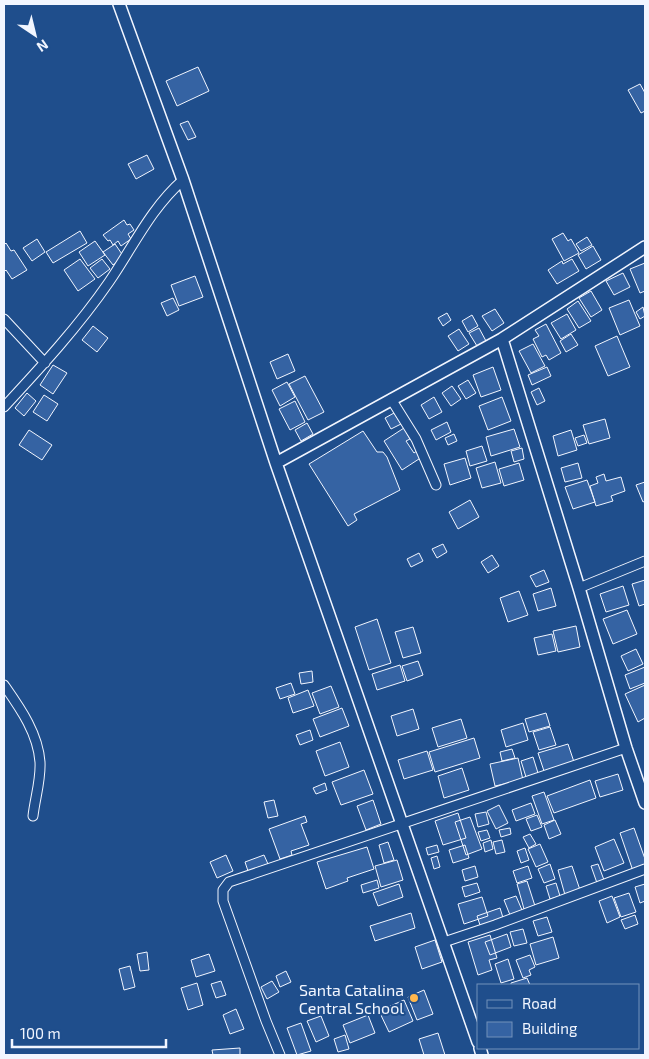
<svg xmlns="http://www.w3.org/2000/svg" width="649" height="1059" font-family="'Exo 2',sans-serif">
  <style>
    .building { fill: #3563a3; stroke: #f2f6ff }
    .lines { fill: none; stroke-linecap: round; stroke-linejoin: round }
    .minor-casing { stroke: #f2f6ff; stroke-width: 11 }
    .tertiary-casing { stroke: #f2f6ff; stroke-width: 14 }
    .minor { stroke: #1f4e8c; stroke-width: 9 }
    .tertiary { stroke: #1f4e8c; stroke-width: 11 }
    .poi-dot { fill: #ffb74d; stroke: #1f4e8c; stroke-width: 2 }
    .labels { text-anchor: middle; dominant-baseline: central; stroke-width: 4; stroke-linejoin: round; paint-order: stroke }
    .poi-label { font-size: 16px; fill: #f2f6ff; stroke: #1f4e8c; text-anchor: end }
  </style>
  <rect width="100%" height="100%" fill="#1f4e8c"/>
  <path class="building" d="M198 67 209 91 177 106 166 81Z
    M640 84 645 93V111L641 113 628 90Z
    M188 121 196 137 188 140 180 124Z
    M147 155 154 169 136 179 128 164Z
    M124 220 127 225 130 224 134 230 128 234 131 239 121 246 118 241 113 245 110 240 108 241 103 235Z
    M80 231 87 243 53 263 46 252Z
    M563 233 568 241 571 239 579 253 564 261 552 239Z
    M587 237 592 245 581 251 576 244Z
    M37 239 45 252 32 261 23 248Z
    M95 241 105 255 88 266 79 252Z
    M6 243 11 251 14 250 27 270 12 279 6 270 5 271 4 269V245Z
    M115 244 124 257 113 265 103 252Z
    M593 246 601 260 586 269 578 255Z
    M80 259 95 279 78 291 64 270Z
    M102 259 110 269 98 278 90 268Z
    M572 259 579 271 557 284 548 270 562 261 563 264Z
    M645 263V291L640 293 630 269Z
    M623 273 630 287 614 295 606 281Z
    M195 276 203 297 179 306 171 285Z
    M591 291 602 310 591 317 579 298Z
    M173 298 179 310 167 316 161 303Z
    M629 300 640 326 620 335 609 308Z
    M578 301 591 321 579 328 567 309Z
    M643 307 645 316 640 319 636 312Z
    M495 309 504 323 492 331 482 316Z
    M447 313 451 320 443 326 438 318Z
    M567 314 576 330 561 339 551 323Z
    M472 315 478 326 468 332 462 321Z
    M546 324 561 353 549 360 546 355 542 357 533 339 539 336 535 330Z
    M93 326 108 338 97 352 82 340Z
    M479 328 486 341 477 346 469 333Z
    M459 329 469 344 458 351 448 336Z
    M571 334 578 345 566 352 560 341Z
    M617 336 630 367 608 376 595 346Z
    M533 344 545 366 531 373 519 351Z
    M288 354 295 371 277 379 270 362Z
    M53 365 67 373 53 394 40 385Z
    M493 367 501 390 481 397 473 375Z
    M547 367 551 376 532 385 528 375Z
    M305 376 324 412 308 420 289 384Z
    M468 380 476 393 466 399 458 386Z
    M287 382 295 397 280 406 272 390Z
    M452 386 461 399 451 406 442 393Z
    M539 388 545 401 537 405 531 392Z
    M27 393 36 401 24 416 15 408Z
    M44 395 58 404 47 421 33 412Z
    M434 397 442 412 429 419 421 405Z
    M502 397 511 421 488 430 479 406Z
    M295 401 305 422 290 430 279 409Z
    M394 413 401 424 391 429 385 418Z
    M605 419 610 438 589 444 583 425Z
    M447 422 451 432 436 440 431 430Z
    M307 423 313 434 301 441 295 430Z
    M404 428 410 439 406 441 414 453 418 450 422 457 402 470 384 441Z
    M514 429 520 447 491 456 486 437Z
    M29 430 52 445 42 460 19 445Z
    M571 430 577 450 558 456 553 436Z
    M363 431 377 452H383L387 457 400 490 354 514 357 520 348 526 309 464Z
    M454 434 457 441 448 445 445 438Z
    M584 435 587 443 578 446 575 438Z
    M482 446 487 461 470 466 466 451Z
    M522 448 524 459 514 462 511 451Z
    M465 458 471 478 450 485 444 464Z
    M495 462 501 483 482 488 476 468Z
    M519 463 524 480 504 486 499 469Z
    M578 463 582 478 565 482 561 468Z
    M604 474 606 481 621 477 625 491 611 496 613 501 596 506 590 486 598 483 596 477Z
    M587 480 595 502 573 509 565 487Z
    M645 482V501L643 502 636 485Z
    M470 500 479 517 458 529 449 512Z
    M443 544 447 552 437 558 432 549Z
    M419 553 423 561 411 567 407 559Z
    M492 555 499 566 488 573 481 562Z
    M544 570 549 582 536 587 530 576Z
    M645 580V604L639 606 632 584Z
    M623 586 629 605 606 612 600 594Z
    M551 588 556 606 538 611 533 594Z
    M519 591 528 615 508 622 500 598Z
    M627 610 637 634 613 644 603 619Z
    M377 619 391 663 369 670 355 627Z
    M576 626 580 647 558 652 553 631Z
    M413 627 421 653 403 658 395 632Z
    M552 634 556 651 538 655 534 638Z
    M636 649 643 664 628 671 621 656Z
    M418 661 423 675 407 681 402 666Z
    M400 665 405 681 377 690 372 674Z
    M645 667V683L630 689 625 675Z
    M312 671 313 682 301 684 299 673Z
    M291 683 295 694 280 699 276 688Z
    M645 685V718L638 722 625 694Z
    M331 686 339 707 320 714 312 693Z
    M308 690 314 706 293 713 288 698Z
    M342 708 349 726 320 737 313 719Z
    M413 709 419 729 397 736 391 716Z
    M546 713 550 726 529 732 525 719Z
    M461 719 467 738 438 747 432 728Z
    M523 723 528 740 506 747 501 730Z
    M550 727 556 745 539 750 533 732Z
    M310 730 313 740 300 745 296 735Z
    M474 738 480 758 435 772 429 752Z
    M340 742 349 767 325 776 316 751Z
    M568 744 574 762 544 771 538 753Z
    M512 749 515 758 502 761 500 752Z
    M427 751 433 770 404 779 398 760Z
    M533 757 538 773 526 777 521 761Z
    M518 758 523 780 495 786 490 764Z
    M462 768 469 790 444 798 438 776Z
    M364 770 373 794 341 805 332 782Z
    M618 774 623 790 600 797 595 781Z
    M590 780 596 798 554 813 547 796Z
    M325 783 327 790 316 794 313 788Z
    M544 792 554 820 542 824 532 796Z
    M274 800 278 816 268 818 264 802Z
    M373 800 381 824 366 830 357 806Z
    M531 803 535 814 516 821 512 810Z
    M499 805 508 823 496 829 487 811Z
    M486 812 489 824 478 827 475 814Z
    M458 813 466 838 443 845 435 821Z
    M537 815 542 827 531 831 526 819Z
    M305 816 307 822 301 824 309 845 291 851 292 855 280 859 269 829Z
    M470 817 482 849 466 855 455 822Z
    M555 820 561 834 549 839 544 825Z
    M510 828 511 834 501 837 499 830Z
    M634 828 645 859V866L633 871 620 833Z
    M487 830 490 838 481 841 478 832Z
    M530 834 536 844 529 848 523 837Z
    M614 839 624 863 604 871 595 847Z
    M491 840 493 849 485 852 483 843Z
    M502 840 505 852 496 854 493 842Z
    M388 842 394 860 384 863 379 845Z
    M540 844 548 862 536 867 528 849Z
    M437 845 439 852 428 855 426 848Z
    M465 845 469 858 453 863 449 850Z
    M367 847 374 869 347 878 348 881 326 889 317 862Z
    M525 848 529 860 521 863 517 851Z
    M226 855 233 871 217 878 210 862Z
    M264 855 268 864 248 871 245 862Z
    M437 856 440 867 434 869 431 858Z
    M397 860 403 880 381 887 375 866Z
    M550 864 555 879 544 883 538 869Z
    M598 864 604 880 597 883 591 866Z
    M475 866 478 877 465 881 462 870Z
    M528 866 532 878 517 883 513 871Z
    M572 866 580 890 565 895 558 870Z
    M377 880 379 888 363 893 361 885Z
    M527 881 535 906 524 909 517 884Z
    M477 883 480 892 465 897 462 887Z
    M556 883 560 896 550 899 546 886Z
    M399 884 403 897 378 906 373 893Z
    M645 884V901L640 903 635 887Z
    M629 893 636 912 621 917 614 898Z
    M516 896 522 910 510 915 504 900Z
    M612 896 620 917 607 923 599 901Z
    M482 897 488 916 464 924 458 904Z
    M500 908 504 921 481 928 477 916Z
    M411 913 415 928 375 941 370 926Z
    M635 915 638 924 625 929 621 920Z
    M547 917 552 932 538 936 533 921Z
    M523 929 527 943 514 946 510 932Z
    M507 934 511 947 490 955 485 942Z
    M490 935 497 958 489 960 492 970 478 975 468 942Z
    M553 937 559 958 536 965 530 944Z
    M435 940 442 962 422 969 415 947Z
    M147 952 149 970 140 971 137 954Z
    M209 954 215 971 196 977 191 960Z
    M530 955 535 967 529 970 531 975 523 978 516 960Z
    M508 959 514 979 501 983 495 964Z
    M130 966 135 987 124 990 119 969Z
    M286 971 291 982 280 987 276 976Z
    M527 978 530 985H511V983Z
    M221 981 226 995 216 998 211 984Z
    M272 981 279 992 267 999 261 987Z
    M197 983 203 1005 188 1010 181 988Z
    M424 990 433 1014 417 1020 408 997Z
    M404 1000 413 1021 389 1032 379 1011Z
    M236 1009 244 1029 230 1034 223 1015Z
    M368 1015 375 1033 350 1043 343 1025Z
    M321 1016 329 1036 316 1042 307 1021Z
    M301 1023 311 1051 297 1055 287 1028Z
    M438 1033 445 1055H424L419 1039Z
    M345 1035 349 1049 338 1052 334 1039Z
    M240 1048V1055H213L212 1050Z"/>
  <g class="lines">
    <g class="minor-casing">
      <path id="minor" d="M4 319 45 363
        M391 399 416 439 436 485
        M4 407C41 367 78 327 109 282 133 247 151 208 183 180
        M579 588 645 561
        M4 685C20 708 38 733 40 762 41 780 35 798 33 816
        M444 942 495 925 645 869
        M280 1055 266 1021 223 901V890L229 882 626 748"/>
    </g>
    <g class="tertiary-casing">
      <path id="tertiary" d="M119 4 183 180 276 463 478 1042
        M502 339 579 588 626 748 645 803
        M276 463 502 339 645 247
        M480 1048 482 1055"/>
    </g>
    <use href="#minor" class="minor"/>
    <use href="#tertiary" class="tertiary"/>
  </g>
  <circle class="poi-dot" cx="414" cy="998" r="5"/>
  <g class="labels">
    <g class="poi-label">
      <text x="404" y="989">Santa Catalina<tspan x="404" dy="18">Central School</tspan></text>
    </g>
  </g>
  <rect width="649" height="1059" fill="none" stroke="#f2f6ff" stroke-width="10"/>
  <rect x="477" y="984" width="162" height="65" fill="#1f4e8c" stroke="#7391ba"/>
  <rect x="487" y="1000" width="25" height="8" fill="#1f4e8c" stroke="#7391ba"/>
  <text x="522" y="1009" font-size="15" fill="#f2f6ff">Road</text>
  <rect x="487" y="1022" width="25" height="15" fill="#3563a3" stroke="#7391ba"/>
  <text x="522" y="1034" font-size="15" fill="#f2f6ff">Building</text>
  <g transform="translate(35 35) rotate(145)" stroke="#1f4e8c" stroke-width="4" paint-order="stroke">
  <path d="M0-4L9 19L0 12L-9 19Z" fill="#f2f6ff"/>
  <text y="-8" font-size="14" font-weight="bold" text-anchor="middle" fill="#f2f6ff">N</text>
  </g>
  <path d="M12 1039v8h154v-8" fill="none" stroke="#f2f6ff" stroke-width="2.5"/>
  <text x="20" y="1039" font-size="15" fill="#f2f6ff" stroke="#1f4e8c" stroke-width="4" paint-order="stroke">100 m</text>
</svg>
